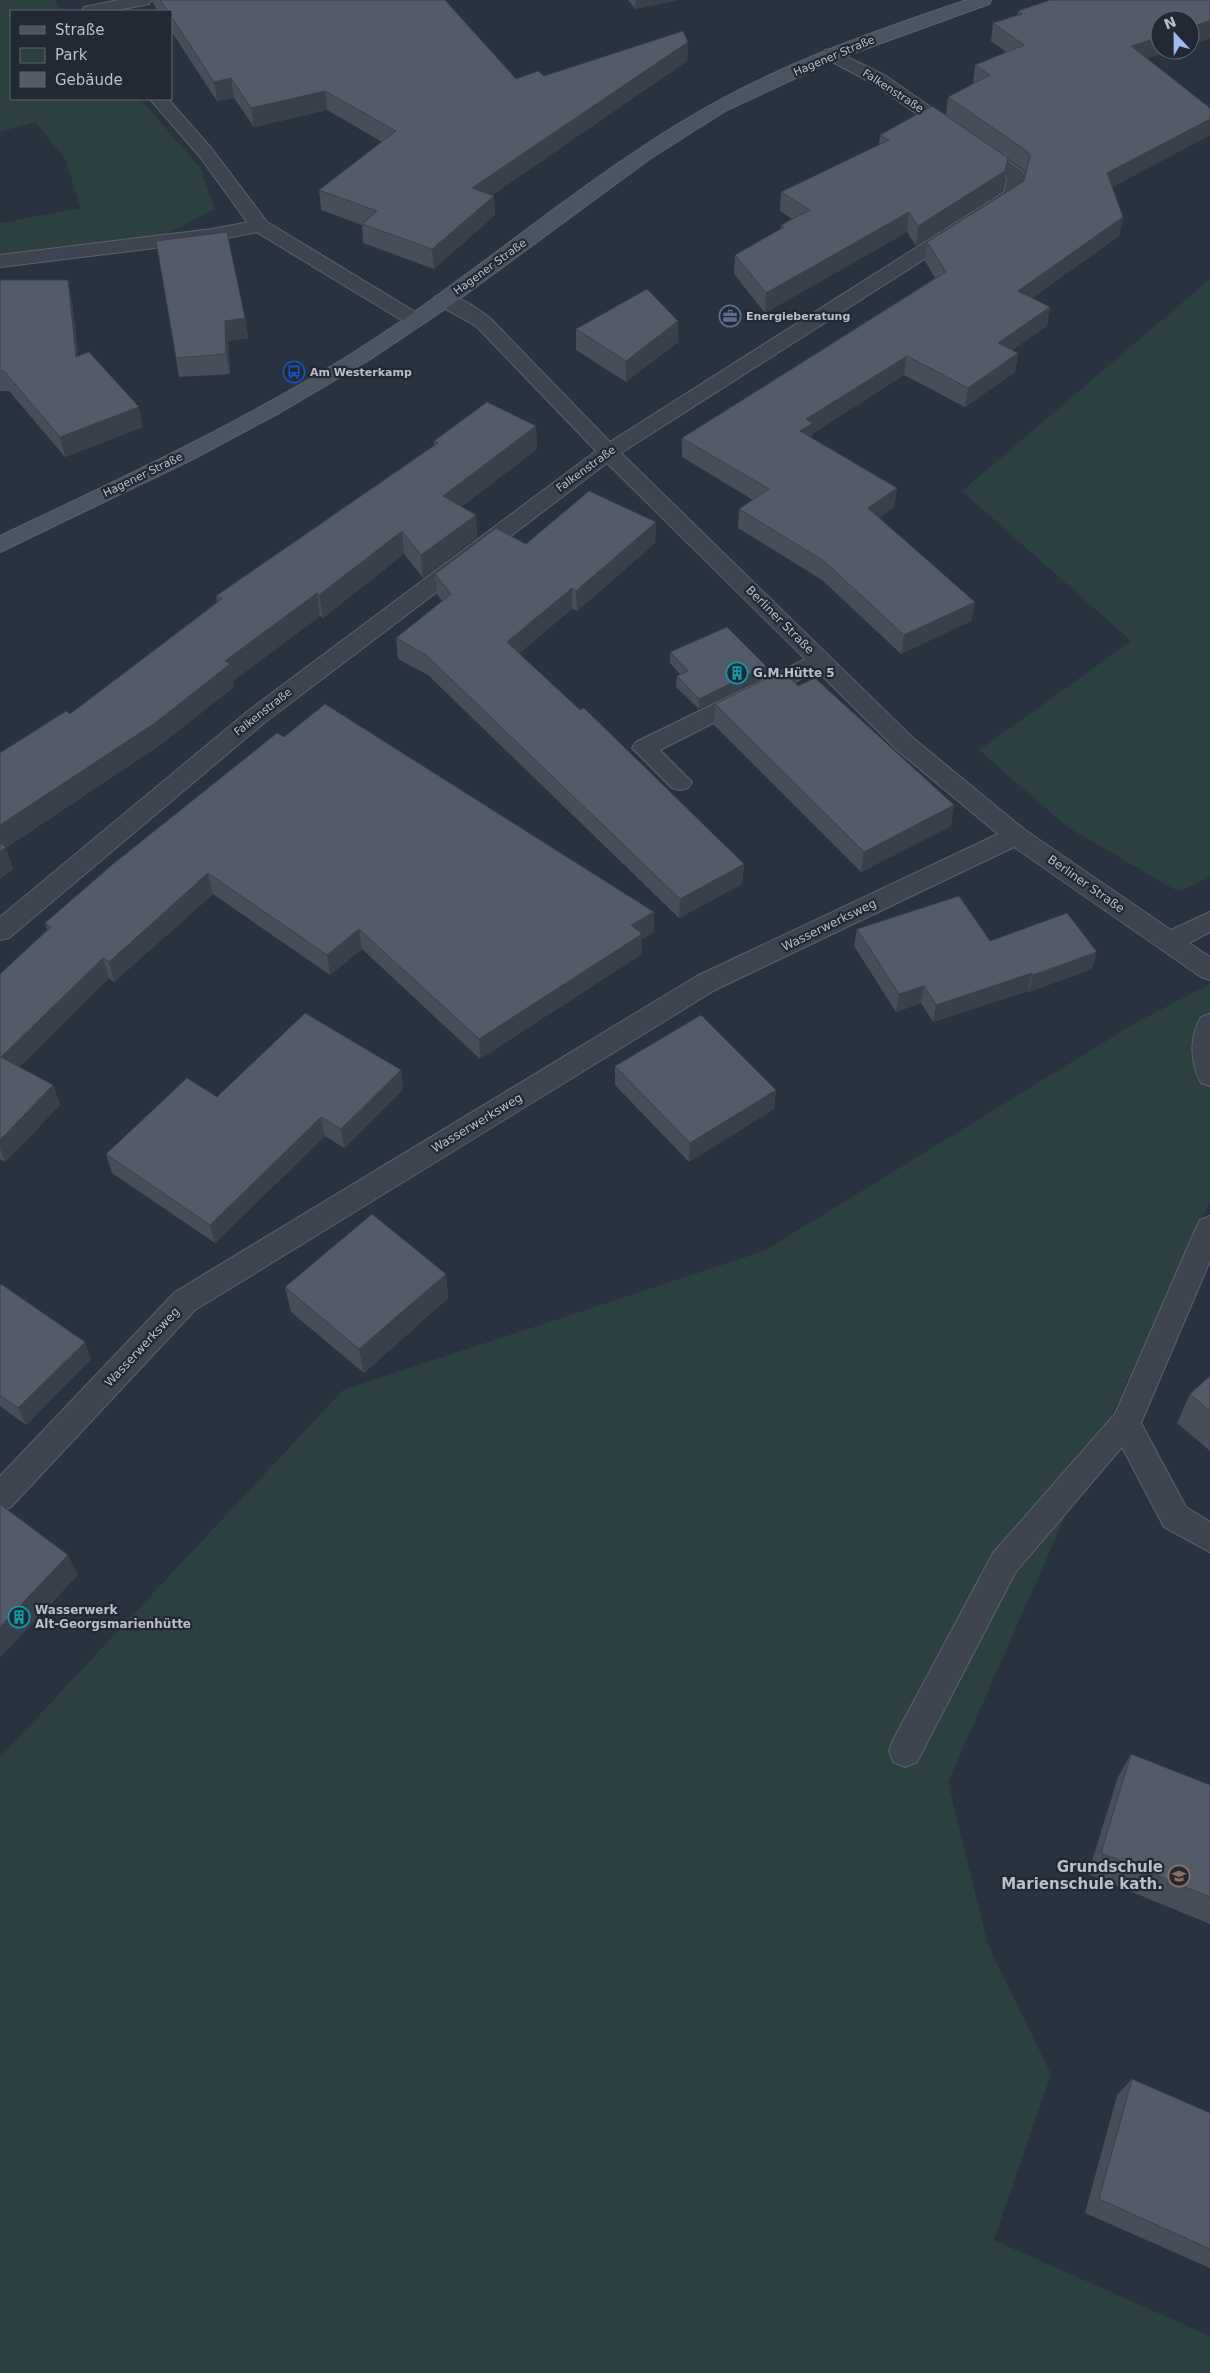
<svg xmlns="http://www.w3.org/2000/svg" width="1210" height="2373" font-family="'DejaVu Sans',sans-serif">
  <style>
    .green { fill: #2c3f41 }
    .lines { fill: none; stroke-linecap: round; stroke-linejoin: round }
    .lane-casing { stroke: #5b626c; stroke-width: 2 }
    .street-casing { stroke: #5b626c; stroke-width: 2 }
    .secondary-casing { stroke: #5b626c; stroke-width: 2 }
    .lane { fill: #3d444f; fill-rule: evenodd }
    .street { fill: #3d444f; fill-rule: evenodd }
    .secondary { fill: #4b5461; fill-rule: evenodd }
    .wall { fill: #474e5a }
    .shaded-wall { fill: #3a404a }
    .building { fill: #535b69; stroke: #3a404a }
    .labels { text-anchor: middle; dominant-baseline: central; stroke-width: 4.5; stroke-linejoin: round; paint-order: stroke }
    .far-street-label { font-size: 11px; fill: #babfc9; stroke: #222934 }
    .far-poi-label { font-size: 11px; font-weight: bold; fill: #babfc9; stroke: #222934; text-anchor: start }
    .street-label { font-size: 12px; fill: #babfc9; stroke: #222934 }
    .poi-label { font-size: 12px; font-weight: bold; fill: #babfc9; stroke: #222934; text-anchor: start }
    .near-poi-label { font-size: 15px; font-weight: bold; fill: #babfc9; stroke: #222934; text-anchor: end }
  </style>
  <rect width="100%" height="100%" fill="#29323f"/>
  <path class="green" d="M0 0H54L64 11H11V99H140L200 167 215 209 157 239 0 255V223L80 208 66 160 35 122 0 132Z
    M1210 279V877L1179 892 1067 827 979 750 1131 641 962 491Z
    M1210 984V1201L1073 1499 948 1782 988 1945 1051 2074 994 2240 1210 2336V2373H0V1757L343 1390 764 1251 1135 1023Z"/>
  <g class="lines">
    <g class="lane-casing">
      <path id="lane" d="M260 220 267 222 269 226 267 230 212 241 0 267V255L212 229Z
        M820 652 828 655 831 660 828 665 660 750 692 782 688 788 680 790 672 788 632 748 636 742Z
        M1210 1014V1086L1201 1083C1190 1062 1189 1038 1201 1017Z
        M1210 1216V1261L1141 1423 1186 1507 1210 1522V1552L1164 1527 1122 1447 1015 1573 917 1762 905 1767 893 1762 889 1751 893 1740 993 1553 1115 1414 1196 1228 1200 1220Z"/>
    </g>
    <g class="street-casing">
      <path id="street" d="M119 0H151L149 4 113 11H82L84 7Z
        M831 49 886 76 1022 171 1025 175 1020 198 621 453 913 738 1025 830 1171 930 1210 912V932L1189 943 1210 957V980L1201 977 1014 847 715 990 195 1310 11 1507 0 1511V1476L175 1292 697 976 998 834 897 750 607 463 264 723 9 938 0 940V917L248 711 596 451 477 327C467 320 438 306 433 300L436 296C454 291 477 308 491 319L610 442 1004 192 1007 177 874 84 825 58 822 54 825 50Z
        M150 99H168L212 149 267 222 422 316 425 320 422 324H408L253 230 200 157Z"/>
    </g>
    <g class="secondary-casing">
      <path id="secondary" d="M967 0H991L989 4 837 59 727 110 651 158 451 305 369 360 281 412 191 460 0 552V536C120 479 243 422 356 351 468 280 567 192 680 123 769 68 868 33 967 0Z"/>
    </g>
    <use href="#lane" class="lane"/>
    <use href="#street" class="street"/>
    <use href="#secondary" class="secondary"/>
  </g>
  <path class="wall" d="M151 0H445L516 79 544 76 688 42 687 61 492 195 494 196 495 215 434 269 363 243 362 225 321 210 319 190 382 142 327 110 254 127 234 98 217 101 171 31V11H158Z
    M628 0H679L635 9Z
    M1050 0H1210V38L1190 45V20H1160V50H1174L1147 58 1210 108V135L1112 187 1123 217 1119 236 1032 298 1050 307 1047 326 1012 350 1018 353 1015 372 965 407 904 375 812 434 811 438 897 488 894 507 879 518 975 602 971 621 901 654 822 580 738 528 739 509 753 500 682 457V438L935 278 925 261 927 242 1024 181 1026 174 1024 170 1008 159 1002 191 916 246 907 232 765 313 734 274 735 255 781 229V225L792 219 780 211 781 192 879 145 880 135 932 106 946 115 948 97 973 84 975 65 1006 52 991 41 993 23 1017 15 1018 11Z
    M0 280 72 300 78 356 143 427 65 457 9 391H0Z
    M245 318 248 338 228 341 230 374 179 377 176 358Z
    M576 329 678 342 626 382 576 350Z
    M536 426 537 449 461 507 476 515 477 537 423 578 404 554 323 618 320 616 233 681 234 687 160 745 6 848 13 869 0 879V753L70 714 217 602 216 596 434 445V441Z
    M656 522 655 543 577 611 572 609 519 653 744 864 742 884 679 918 428 675 398 659 396 638 442 601 437 594 435 574 526 544Z
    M670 652 766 666 765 677 699 709 676 687 677 676 681 675 670 663Z
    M798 686 951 826 861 872 714 725 715 704Z
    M284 737 654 912V932L642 939V954L480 1059 362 949 330 975 213 894 114 982 109 978 19 1067 53 1085 60 1105 5 1162 0 1159V974L47 930 45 923Z
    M857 929 990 941 1092 969 1029 992 1028 991 933 1022 921 1003 896 1012 854 946Z
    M615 1066 776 1090 774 1109 689 1162 615 1085Z
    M401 1070 403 1089 344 1148 325 1136 215 1243 112 1173 106 1154 217 1097Z
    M446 1274 448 1298 364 1373 291 1312 285 1287Z
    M0 1286 91 1359 26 1425 0 1406Z
    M1210 1376V1451L1177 1423 1190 1394Z
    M1131 1754 1210 1785V1924L1088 1874 1118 1777Z
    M1132 2079 1210 2113V2268L1085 2213 1117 2095Z"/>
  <path class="shaded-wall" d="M636 0H679L635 9Z
    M1210 21V38L1190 45V27Z
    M1160 37V50H1174L1128 65 1131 46Z
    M688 42 687 61 474 208 472 188Z
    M231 78 234 98 217 101 214 82Z
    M325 91 327 110 254 127 251 108Z
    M1210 119V135L1103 192 1107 173Z
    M1008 158 1002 191 916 246 918 226Z
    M494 196 495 215 434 269 432 249Z
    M909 212 907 232 765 313 766 293Z
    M1123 217 1119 236 1015 310 1018 291Z
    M68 280 72 300 80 377 76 357Z
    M1050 307 1047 326 995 362 998 343Z
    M245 318 248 338 228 341 230 374 226 354 225 321Z
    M678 321V342L626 382V361Z
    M1018 353 1015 372 965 407 968 388Z
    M907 356 904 375 812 434 811 442 800 431 806 419Z
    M139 407 143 427 65 457 60 437Z
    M536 426 537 449 445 519 443 496Z
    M897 488 894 507 865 527 868 508Z
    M476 515 477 537 423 578 421 555Z
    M656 522 655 543 577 611 576 591Z
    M402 531 404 554 323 618 319 595Z
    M572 588V609L508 663 507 642Z
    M317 593 320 616 233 681 234 687 160 745 6 848 13 869 0 879V825Z
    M975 602 971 621 901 654 904 635Z
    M766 666 765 677 699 709V699Z
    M954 805 951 826 861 872 864 852Z
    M744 864 742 884 679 918 680 899Z
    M208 873 213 894 114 982 109 962Z
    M654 912V932L642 939V954L480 1059 479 1039 631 925Z
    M359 929 362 949 330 975 327 955Z
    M1097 952 1092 969 1029 992 1033 975Z
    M103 958 109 978 8 1077 1 1057Z
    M1032 973 1028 991 933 1022 936 1005Z
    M924 986 921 1003 896 1012 899 994Z
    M401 1070 403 1089 344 1148 341 1129Z
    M53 1085 60 1105 5 1162 0 1148V1140Z
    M776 1090 774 1109 689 1162 690 1143Z
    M321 1117 325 1136 215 1243 210 1225Z
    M446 1274 448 1298 364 1373 359 1349Z
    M85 1342 91 1359 26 1425 18 1408Z
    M68 1555 78 1575 0 1658V1627Z"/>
  <path class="building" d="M160 0H445L516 79 538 71 544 76 683 31 688 42 472 188 494 196 432 249 362 224 377 211 319 190 396 131 325 91 251 108 231 78 214 82 171 16V11H168Z
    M1050 0H1210V21L1190 27V20H1160V37L1131 46 1210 108V119L1107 173 1123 217 1018 291 1050 307 998 343 1018 353 968 388 907 356 806 419 813 423 800 431 897 488 868 508 975 602 904 635 824 561 739 509 769 489 682 438 946 272 927 242 1024 181 1030 156 1027 151 948 97 990 75 975 65 1024 45 993 23 1022 14 1018 11Z
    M932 106 1008 158 1005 171 918 226 909 212 766 293 735 255 784 227 781 225 810 210 781 192 889 140 880 135Z
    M227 232 245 318 225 321 226 354 176 358 156 241Z
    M0 280H68L76 357 89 352 139 407 60 437 4 371H0Z
    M647 289 678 321 626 361 576 329Z
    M487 402 536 426 443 496 476 515 421 555 402 531 319 595 317 593 225 661 230 664 155 723 0 825V753L66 711 70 714 222 599 216 596 438 443 434 441Z
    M589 491 656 522 576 591 572 588 507 642 580 710 584 708 744 864 680 899 426 655 396 638 451 594 435 574 496 528 526 544Z
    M727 627 766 666 699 699 677 676 688 671 670 652Z
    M782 671 798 686 815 678 954 805 864 852 715 704Z
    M325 704 654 912 631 925 642 934 479 1039 359 929 327 955 208 873 109 962 103 958 1 1057 53 1085 0 1140V974L51 927 45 923 113 864 277 733 284 737Z
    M0 843 6 847 0 852Z
    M959 896 990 941 1067 913 1097 952 1033 975 1032 973 936 1005 924 986 899 994 857 929Z
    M305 1013 401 1070 341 1129 321 1117 210 1225 106 1154 187 1078 217 1097Z
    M701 1015 776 1090 690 1143 615 1066Z
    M372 1214 446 1274 359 1349 285 1287Z
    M1 1284 85 1342 18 1408 0 1395V1286Z
    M1210 1376V1411L1190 1394Z
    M0 1504 68 1555 0 1627Z
    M1131 1754 1210 1785V1897L1101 1853Z
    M1132 2079 1210 2113V2249L1099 2199Z"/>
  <defs>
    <g id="office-ring" transform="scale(1.125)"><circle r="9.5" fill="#222934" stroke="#5c6f8a" stroke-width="1.5"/><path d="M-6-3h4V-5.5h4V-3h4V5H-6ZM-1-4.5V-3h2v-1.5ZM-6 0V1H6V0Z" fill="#5c6f8a"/></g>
    <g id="bus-ring" transform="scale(1.125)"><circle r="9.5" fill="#222934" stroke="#1a4fb4" stroke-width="1.5"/><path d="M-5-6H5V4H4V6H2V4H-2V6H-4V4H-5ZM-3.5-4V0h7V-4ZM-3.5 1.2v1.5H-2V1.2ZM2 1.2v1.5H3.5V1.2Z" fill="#1a4fb4"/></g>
    <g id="building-ring" transform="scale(1.125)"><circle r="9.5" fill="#222934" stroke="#0f9aa8" stroke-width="1.5"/><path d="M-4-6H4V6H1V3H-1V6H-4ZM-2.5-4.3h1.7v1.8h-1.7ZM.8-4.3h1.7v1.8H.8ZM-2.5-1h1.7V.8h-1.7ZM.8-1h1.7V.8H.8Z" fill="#0f9aa8"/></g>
    <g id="school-ring" transform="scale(1.125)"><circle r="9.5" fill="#222934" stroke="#8d6e63" stroke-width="1.5"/><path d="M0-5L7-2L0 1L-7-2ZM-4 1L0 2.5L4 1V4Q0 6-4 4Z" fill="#8d6e63"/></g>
  </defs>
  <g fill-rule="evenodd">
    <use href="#office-ring" x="730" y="316"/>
    <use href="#bus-ring" x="294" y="372"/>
    <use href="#building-ring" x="737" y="673"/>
    <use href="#building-ring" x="19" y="1617"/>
    <use href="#school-ring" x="1179" y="1876"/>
  </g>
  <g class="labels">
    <g class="far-street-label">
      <text transform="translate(834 56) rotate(-23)">Hagener Straße</text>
      <text transform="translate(893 91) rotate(33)">Falkenstraße</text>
      <text transform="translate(490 267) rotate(-36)">Hagener Straße</text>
      <text transform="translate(586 469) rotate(-36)">Falkenstraße</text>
      <text transform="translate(143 475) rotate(-26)">Hagener Straße</text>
      <text transform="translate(263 712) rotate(-38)">Falkenstraße</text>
    </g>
    <g class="far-poi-label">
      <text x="746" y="316">Energieberatung</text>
      <text x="310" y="372">Am Westerkamp</text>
    </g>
    <g class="street-label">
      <text transform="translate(780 620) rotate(45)">Berliner Straße</text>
      <text transform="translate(1086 884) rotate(35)">Berliner Straße</text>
      <text transform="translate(829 925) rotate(-26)">Wasserwerksweg</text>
      <text transform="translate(477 1123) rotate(-31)">Wasserwerksweg</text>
      <text transform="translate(142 1347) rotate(-47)">Wasserwerksweg</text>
    </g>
    <g class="poi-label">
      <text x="753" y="673">G.M.Hütte 5</text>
      <text x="35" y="1610">Wasserwerk<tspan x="35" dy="14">Alt-Georgsmarienhütte</tspan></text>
    </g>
    <g class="near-poi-label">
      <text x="1163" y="1867">Grundschule<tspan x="1163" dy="17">Marienschule kath.</tspan></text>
    </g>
  </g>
  <rect x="10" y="10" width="162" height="90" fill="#222934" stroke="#5f6570"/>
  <rect x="20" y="26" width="25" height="8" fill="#4b5461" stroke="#5f6570"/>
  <text x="55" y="35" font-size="15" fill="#babfc9">Straße</text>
  <rect x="20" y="48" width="25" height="15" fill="#2c3f41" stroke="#5f6570"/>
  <text x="55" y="60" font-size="15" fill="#babfc9">Park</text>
  <rect x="20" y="72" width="25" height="15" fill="#535b69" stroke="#5f6570"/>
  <text x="55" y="85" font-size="15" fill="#babfc9">Gebäude</text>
  <g transform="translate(1175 35) rotate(338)"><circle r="24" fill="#222934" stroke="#5f6570"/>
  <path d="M0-4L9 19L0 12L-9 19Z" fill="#9bbaed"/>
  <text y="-8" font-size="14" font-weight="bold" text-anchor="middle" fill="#babfc9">N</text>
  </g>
</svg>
